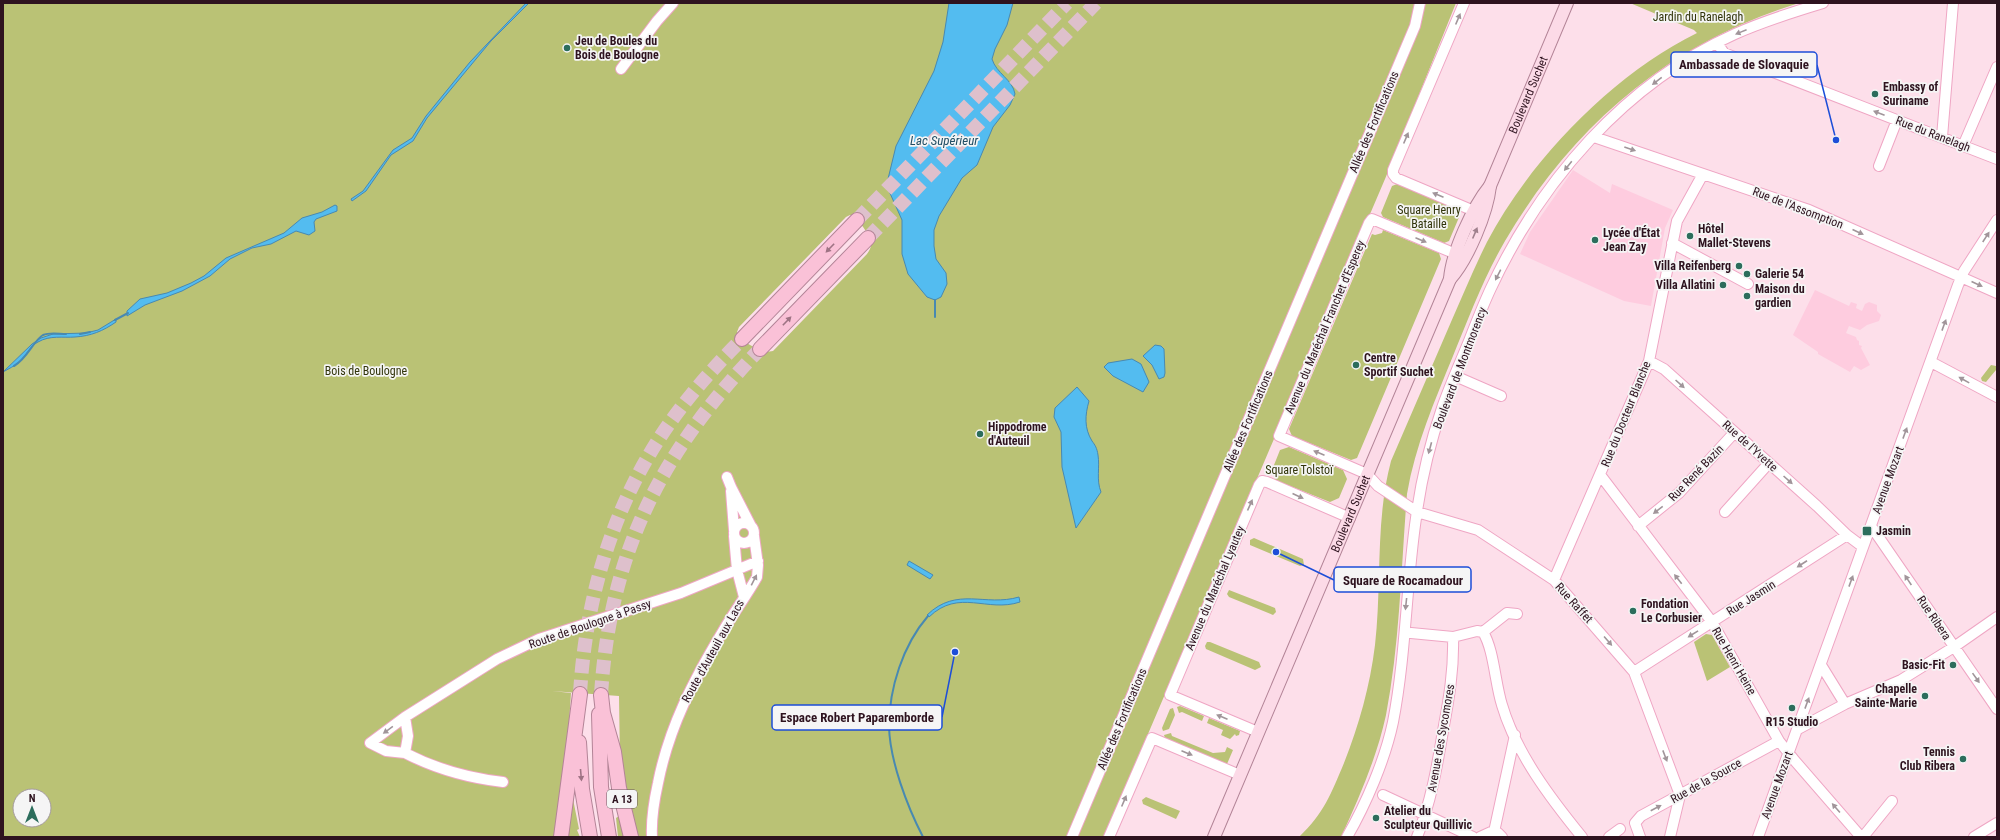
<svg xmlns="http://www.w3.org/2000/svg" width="2000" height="840" font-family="'Roboto Condensed',sans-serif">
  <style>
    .built { fill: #feccdf }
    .green { fill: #bac275; fill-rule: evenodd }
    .water { fill: #53bcf0; stroke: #4889b1 }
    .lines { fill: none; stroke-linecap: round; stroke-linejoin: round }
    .stream { stroke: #4889b1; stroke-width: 2 }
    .highway-tunnel { stroke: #dec0cc; stroke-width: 14; stroke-dasharray: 14 7; stroke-linecap: butt }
    .minor-casing { stroke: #efa6c4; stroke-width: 12 }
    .major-casing { stroke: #b38497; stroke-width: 14 }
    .highway-casing { stroke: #b38497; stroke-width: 16 }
    .minor { stroke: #fff; stroke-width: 10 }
    .major { stroke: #fcdae7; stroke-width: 12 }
    .highway { stroke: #fac1d7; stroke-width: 14 }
    .oneway { fill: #a1959a }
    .oneway2 { fill: #9f808d }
    .oneway3 { fill: #9e7384 }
    .poi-dot { fill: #2c6d5c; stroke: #f5f5f5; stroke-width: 1.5 }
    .labels { text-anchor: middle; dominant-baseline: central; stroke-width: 3.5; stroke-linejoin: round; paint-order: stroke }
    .shield { fill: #f5f5f5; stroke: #6a575f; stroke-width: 1 }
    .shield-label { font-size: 11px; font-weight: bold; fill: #2e131f }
    .park-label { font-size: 12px; fill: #31340a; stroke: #f5f5f5 }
    .poi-label { font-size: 12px; font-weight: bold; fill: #2e131f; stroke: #f5f5f5; text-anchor: start }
    .street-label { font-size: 12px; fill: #2e131f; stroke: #f5f5f5 }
    .water-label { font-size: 13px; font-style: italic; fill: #224e64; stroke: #f5f5f5 }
    .leader { fill: none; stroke: #1d4ed8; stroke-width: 1.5 }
    .callout-dot { fill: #1d4ed8; stroke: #f5f5f5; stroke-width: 1.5 }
    .callout { fill: #f5f5f5; stroke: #1d4ed8; stroke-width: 1.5 }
    .callout-label { font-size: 13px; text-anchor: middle; font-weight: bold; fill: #2e131f }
  </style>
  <rect width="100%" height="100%" fill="#fddfea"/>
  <path class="built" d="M1573 170 1610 193 1612 184 1673 210 1665 228 1651 306 1624 301 1520 254 1530 232Z
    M1815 290 1849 306 1851 302 1857 304 1856 308 1862 311 1865 304 1869 302 1877 305V311L1881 315 1879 321 1867 325 1860 330 1849 326 1846 333 1856 337 1857 340 1859 341V345L1862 346 1861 348 1870 365 1861 370 1854 366 1850 372 1818 354V352L1793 335Z"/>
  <path class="green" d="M3 3H1456L1385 179 1104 837H636L620 763 619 696 552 691 571 693 566 769 557 837H3ZM850 215C858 217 871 236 871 245 871 248 869 251 867 254L773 351C763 354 739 341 737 332L739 327 846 217ZM20 796H44V820H20Z
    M1630 3H1799C1669 44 1574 124 1505 241 1484 277 1469 317 1453 356 1435 400 1415 446 1407 494 1401 567 1400 642 1386 715 1377 757 1359 798 1341 837H1299C1324 813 1331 794 1344 763 1359 725 1370 686 1375 645 1382 584 1375 521 1391 461 1411 415 1431 368 1451 322 1463 295 1474 268 1487 242 1530 160 1613 74 1697 33L1694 30Z
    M1397 184 1458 210 1460 215 1449 241 1444 243 1383 217 1381 213 1392 186Z
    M1383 230 1439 253 1441 259 1357 458 1351 460 1292 436 1289 429 1372 234 1375 235 1382 233Z
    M1991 365 1996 366V370L1986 382 1982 381 1981 378Z
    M1289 447 1343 470 1347 479 1339 498 1330 502 1275 480 1272 470 1280 450Z
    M1254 538 1303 559 1304 565 1300 566 1250 545V540Z
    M1229 590 1275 608 1276 612 1273 615 1229 597 1227 594Z
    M1706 634 1712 635 1730 667 1707 681 1694 642Z
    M1207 642H1210L1259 662 1261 667 1255 670 1206 649 1205 646Z
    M1180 706 1204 716 1202 721 1182 712 1179 713 1177 707Z
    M1173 708 1175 715 1169 729 1163 731 1162 728 1170 709Z
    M1209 718 1240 731 1239 735 1236 736 1235 734 1230 739 1221 735 1223 730 1207 723Z
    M1171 733 1172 736 1213 753 1225 752 1227 747 1233 750 1227 764 1165 738 1164 735Z
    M612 788H613L625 837H618L616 818 619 816Z
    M1146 797 1180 811 1176 819 1143 804 1142 800Z
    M573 799 579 829 577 830 580 837H566Z"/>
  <path class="water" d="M526 3H529L491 41 427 118 413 141 391 155 366 191 352 201 351 199 363 191 393 150 412 138 426 116 470 62Z
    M949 3H1013L1007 25 995 49 992 59C996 73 1013 80 1015 94L1010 105 993 127 977 165 962 178 939 216 934 230V246L936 259 946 273 947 284 941 297 935 300 927 297 908 274 902 254V220L889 191 888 179 896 146 934 71 943 42Z
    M335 205 337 206V211L316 219 314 222 315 231 309 235 296 231 271 244 252 248 230 259 210 276 182 291 145 305 127 316V311L140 299 167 293 191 283 204 276 226 258 284 233 302 218 322 212Z
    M116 319V322C103 331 91 336 75 337 63 338 50 335 38 342 30 346 26 356 19 362 15 366 8 369 3 372L32 344 41 338 53 334 86 333 98 330Z
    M1155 345 1161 346 1164 349 1165 373 1164 377 1159 379 1152 365 1143 356Z
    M1132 359 1141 364 1149 382 1143 392 1113 376 1104 367 1108 363Z
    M1077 387 1089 401C1085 415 1084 428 1092 441 1095 445 1097 448 1098 455 1100 467 1096 480 1101 492L1076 528 1062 467 1061 432 1054 417 1055 408Z
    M909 561 933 575 930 579 907 565Z
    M1019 597 1020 602C987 613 959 588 929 617L927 615C957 586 985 607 1019 597Z"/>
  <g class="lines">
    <path class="stream" d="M935 317V300
      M115 320 128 313
      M80 334 90 332
      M14 366C27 359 34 340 43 335 50 332 59 334 66 334
      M923 837C907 806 890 761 889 727 889 688 903 645 928 616"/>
    <path class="highway-tunnel" d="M857 220 1067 3
      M868 238 1096 3
      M580 694C586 591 617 491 680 409 699 384 720 361 742 339
      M601 695C610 551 661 452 760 349"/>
    <g class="minor-casing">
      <path id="minor" d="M1464 3 1393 170V174L1396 178 1474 211
        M1717 43 1724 53 1997 159
        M621 69 657 21 673 3
        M1594 137 1809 210 1997 293
        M1942 137 1953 3
        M1963 146 1997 67
        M1879 166 1897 120
        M1672 243 1748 284
        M1456 254 1372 219 1369 223 1279 436 1367 474 1378 486 1417 512 1478 530 1554 580 1634 672 1680 795
        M1649 361 1664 369 1817 506 1847 535 1863 547
        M1931 362 1997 397
        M1455 376 1501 396
        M1601 476 1712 622 1779 741 1795 761 1861 837
        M727 477 731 487 751 526
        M731 491 734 530
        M1725 512 1769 463
        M734 533a10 10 0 1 1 20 0a10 10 0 1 1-20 0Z
        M1638 526 1679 493 1734 433
        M1871 526 1997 709
        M734 536 737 570 744 597
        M1554 580 1649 361 1677 221 1703 174
        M1483 632 1507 613 1517 614
        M1411 633 1453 637 1477 631 1483 632C1494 650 1495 683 1502 705 1516 753 1551 799 1582 837
        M1821 665 1845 704
        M1634 672 1847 535
        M405 717 408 736 405 753 386 751 370 743 405 717 497 659 539 639 681 593 758 561
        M1798 729 1845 704 1901 680 1954 647 1997 617
        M1258 732 1170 695 1259 485 1262 481 1267 482 1350 518
        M405 753C436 769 468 778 503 782
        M1383 795 1473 837
        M1494 832 1515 735
        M652 837C651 819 654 801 658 783 669 727 694 679 723 631 734 612 747 595 757 577L758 565 754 536
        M1072 837 1415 26 1420 3
        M1109 837 1152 738 1240 775
        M1347 837C1366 804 1385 760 1393 722 1406 655 1406 586 1416 518 1421 481 1430 443 1442 408 1450 385 1460 363 1469 341 1476 323 1483 305 1491 288 1541 181 1625 83 1735 34 1764 21 1793 12 1823 3
        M1417 837C1431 802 1437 767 1443 731 1449 699 1454 669 1453 637
        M1480 837 1491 832 1498 833 1502 837
        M1609 837 1620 829
        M1640 837 1635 823 1641 816 1779 741
        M1670 837 1680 795
        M1758 837 1958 285 1964 271 1997 220
        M1863 837 1892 801
        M1974 837 1997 823"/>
    </g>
    <g class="major-casing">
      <g id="major">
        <path d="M1450 279C1468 259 1487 213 1490 186"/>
        <path id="s1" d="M1214 837 1450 279C1452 252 1473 207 1490 186L1567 3"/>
      </g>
    </g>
    <g class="highway-casing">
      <path id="highway" d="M742 339 857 220
        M760 349 868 238
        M601 695 603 713 614 752 619 788 631 837
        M599 714 601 787 609 837
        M579 742 582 789 590 837
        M561 837 580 694"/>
    </g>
    <use href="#minor" class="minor"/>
    <use href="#major" class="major"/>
    <use href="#highway" class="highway"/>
  </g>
  <defs><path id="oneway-solid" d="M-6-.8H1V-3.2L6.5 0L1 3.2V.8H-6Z"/></defs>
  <g class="oneway">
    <use href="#oneway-solid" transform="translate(1458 19) rotate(-67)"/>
    <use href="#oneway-solid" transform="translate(1741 32) rotate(158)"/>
    <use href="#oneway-solid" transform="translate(1657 81) rotate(142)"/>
    <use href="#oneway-solid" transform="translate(1879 113) rotate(-159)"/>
    <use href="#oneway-solid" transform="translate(1406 138) rotate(-67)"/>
    <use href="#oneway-solid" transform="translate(1630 149) rotate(19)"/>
    <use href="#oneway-solid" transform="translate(1568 166) rotate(129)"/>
    <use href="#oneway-solid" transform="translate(1438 195) rotate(-157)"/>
    <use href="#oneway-solid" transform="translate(1858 232) rotate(24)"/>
    <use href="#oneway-solid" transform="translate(1986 237) rotate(-57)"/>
    <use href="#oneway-solid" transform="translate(1421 240) rotate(23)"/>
    <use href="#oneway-solid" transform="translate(1498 275) rotate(117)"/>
    <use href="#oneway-solid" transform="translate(1977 284) rotate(24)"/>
    <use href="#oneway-solid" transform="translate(1944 325) rotate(-70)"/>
    <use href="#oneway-solid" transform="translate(1964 380) rotate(-151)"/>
    <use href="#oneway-solid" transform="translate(1680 384) rotate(42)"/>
    <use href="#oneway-solid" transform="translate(1905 433) rotate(-70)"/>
    <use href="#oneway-solid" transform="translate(1430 448) rotate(105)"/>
    <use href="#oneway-solid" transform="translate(1319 453) rotate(-157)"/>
    <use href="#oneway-solid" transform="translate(1788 480) rotate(42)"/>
    <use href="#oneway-solid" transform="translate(1298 496) rotate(24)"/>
    <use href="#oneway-solid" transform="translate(1250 505) rotate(-66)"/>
    <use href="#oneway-solid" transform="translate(1658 510) rotate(142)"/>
    <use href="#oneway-solid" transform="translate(1802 564) rotate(147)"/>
    <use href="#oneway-solid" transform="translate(1678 579) rotate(-128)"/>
    <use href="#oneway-solid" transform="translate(754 580) rotate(-63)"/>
    <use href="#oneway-solid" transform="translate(1908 580) rotate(-124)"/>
    <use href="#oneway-solid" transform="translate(1851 581) rotate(-70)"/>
    <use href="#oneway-solid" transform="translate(1406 604) rotate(96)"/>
    <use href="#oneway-solid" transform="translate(1693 634) rotate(148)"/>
    <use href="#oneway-solid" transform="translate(1608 641) rotate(49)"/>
    <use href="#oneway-solid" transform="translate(1976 678) rotate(55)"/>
    <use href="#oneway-solid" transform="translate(1807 703) rotate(-70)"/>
    <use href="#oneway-solid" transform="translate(1222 717) rotate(-157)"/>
    <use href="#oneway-solid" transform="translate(388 730) rotate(144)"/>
    <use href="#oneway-solid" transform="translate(1187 753) rotate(23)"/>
    <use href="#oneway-solid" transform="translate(1665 756) rotate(69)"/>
    <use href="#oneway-solid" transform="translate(1124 801) rotate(-67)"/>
    <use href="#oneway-solid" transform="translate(1656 808) rotate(-28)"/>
    <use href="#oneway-solid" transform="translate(1836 808) rotate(-131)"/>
  </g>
  <use class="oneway2" href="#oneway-solid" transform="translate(1475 233) rotate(-67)"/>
  <g class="oneway3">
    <use href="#oneway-solid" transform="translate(830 248) rotate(134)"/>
    <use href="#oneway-solid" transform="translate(787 321) rotate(-46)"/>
    <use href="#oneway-solid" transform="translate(581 775) rotate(85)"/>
  </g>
  <g class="poi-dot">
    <circle cx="567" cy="48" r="4"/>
    <circle cx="1875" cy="94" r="4"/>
    <circle cx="1690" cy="236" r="4"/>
    <circle cx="1595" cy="240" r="4"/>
    <circle cx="1739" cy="266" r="4"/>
    <circle cx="1747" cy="274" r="4"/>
    <circle cx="1723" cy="285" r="4"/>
    <circle cx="1747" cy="296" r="4"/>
    <circle cx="1356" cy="365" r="4"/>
    <circle cx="980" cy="434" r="4"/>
    <rect x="1862" y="526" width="10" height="10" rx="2"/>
    <circle cx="1633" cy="611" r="4"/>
    <circle cx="1953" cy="665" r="4"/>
    <circle cx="1925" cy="696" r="4"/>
    <circle cx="1792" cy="708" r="4"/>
    <circle cx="1963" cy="759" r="4"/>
    <circle cx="1376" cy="818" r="4"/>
  </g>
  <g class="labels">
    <rect class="shield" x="607" y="790" width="30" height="18" rx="3"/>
    <g class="shield-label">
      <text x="622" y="799">A 13</text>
    </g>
    <g class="park-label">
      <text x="1698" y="17">Jardin du Ranelagh</text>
      <text x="1429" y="210">Square Henry<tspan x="1429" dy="14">Bataille</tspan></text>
      <text x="366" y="371">Bois de Boulogne</text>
      <text x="1299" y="470">Square Tolstoï</text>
    </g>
    <g class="poi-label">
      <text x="575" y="41">Jeu de Boules du<tspan x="575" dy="14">Bois de Boulogne</tspan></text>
      <text x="1883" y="87">Embassy of<tspan x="1883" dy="14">Suriname</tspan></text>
      <text x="1698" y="229">Hôtel<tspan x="1698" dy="14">Mallet-Stevens</tspan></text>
      <text x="1603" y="233">Lycée d'État<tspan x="1603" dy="14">Jean Zay</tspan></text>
      <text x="1731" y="266" text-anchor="end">Villa Reifenberg</text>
      <text x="1755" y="274">Galerie 54</text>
      <text x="1715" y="285" text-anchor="end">Villa Allatini</text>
      <text x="1755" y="289">Maison du<tspan x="1755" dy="14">gardien</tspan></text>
      <text x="1364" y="358">Centre<tspan x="1364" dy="14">Sportif Suchet</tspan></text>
      <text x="988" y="427">Hippodrome<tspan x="988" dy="14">d'Auteuil</tspan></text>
      <text x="1876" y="531">Jasmin</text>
      <text x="1641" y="604">Fondation<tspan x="1641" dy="14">Le Corbusier</tspan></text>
      <text x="1945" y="665" text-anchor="end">Basic-Fit</text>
      <text x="1917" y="689" text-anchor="end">Chapelle<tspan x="1917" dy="14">Sainte-Marie</tspan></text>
      <text x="1792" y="722" text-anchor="middle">R15 Studio</text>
      <text x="1955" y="752" text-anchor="end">Tennis<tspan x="1955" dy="14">Club Ribera</tspan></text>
      <text x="1384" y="811">Atelier du<tspan x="1384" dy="14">Sculpteur Quillivic</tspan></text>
    </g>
    <g class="street-label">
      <text stroke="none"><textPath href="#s1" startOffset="807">Boulevard Suchet</textPath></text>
      <text transform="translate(1374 122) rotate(-67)">Allée des Fortifications</text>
      <text transform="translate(1933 134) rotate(21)">Rue du Ranelagh</text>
      <text transform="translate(1798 208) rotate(21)">Rue de l'Assomption</text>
      <text transform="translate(1325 327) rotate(-67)">Avenue du Maréchal Franchet d'Esperey</text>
      <text transform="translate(1460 368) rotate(-69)">Boulevard de Montmorency</text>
      <text transform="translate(1626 414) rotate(-68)">Rue du Docteur Blanche</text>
      <text transform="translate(1248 421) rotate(-67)">Allée des Fortifications</text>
      <text transform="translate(1750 446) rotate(42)">Rue de l'Yvette</text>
      <text transform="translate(1696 473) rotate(-46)">Rue René Bazin</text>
      <text transform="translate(1888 480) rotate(-70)">Avenue Mozart</text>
      <text stroke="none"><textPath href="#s1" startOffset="351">Boulevard Suchet</textPath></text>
      <text transform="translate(1215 588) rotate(-67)">Avenue du Maréchal Lyautey</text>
      <text transform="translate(1751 598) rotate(-32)">Rue Jasmin</text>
      <text transform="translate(1574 603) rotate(48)">Rue Raffet</text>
      <text transform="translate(1934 618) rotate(56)">Rue Ribera</text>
      <text transform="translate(590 624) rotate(-19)">Route de Boulogne à Passy</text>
      <text transform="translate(713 651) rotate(-61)">Route d'Auteuil aux Lacs</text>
      <text transform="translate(1734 661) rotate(60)">Rue Henri Heine</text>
      <text transform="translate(1122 719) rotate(-67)">Allée des Fortifications</text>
      <text transform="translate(1441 738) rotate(-80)">Avenue des Sycomores</text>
      <text transform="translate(1706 781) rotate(-29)">Rue de la Source</text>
      <text transform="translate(1777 785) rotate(-70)">Avenue Mozart</text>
    </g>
    <g class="water-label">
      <text x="944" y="140">Lac Supérieur</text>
    </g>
  </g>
  <path class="leader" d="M1836 140L1817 65M1276 552L1334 580M955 652L942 717"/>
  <g class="callout-dot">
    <circle cx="1836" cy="140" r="4"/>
    <circle cx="1276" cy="552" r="4"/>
    <circle cx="955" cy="652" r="4"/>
  </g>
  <g class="callout">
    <rect x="1671" y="52" width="146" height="25" rx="4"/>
    <rect x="1334" y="567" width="137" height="25" rx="4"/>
    <rect x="772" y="705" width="170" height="25" rx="4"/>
  </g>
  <g class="callout-label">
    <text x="1744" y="69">Ambassade de Slovaquie</text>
    <text x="1403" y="585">Square de Rocamadour</text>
    <text x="857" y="722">Espace Robert Paparemborde</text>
  </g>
  <rect width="2000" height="840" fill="none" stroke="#2e131f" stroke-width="8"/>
  <g transform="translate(32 808)"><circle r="19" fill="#f5f5f5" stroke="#a59b9f"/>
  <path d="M0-3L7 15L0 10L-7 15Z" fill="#2c6d5c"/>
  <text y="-6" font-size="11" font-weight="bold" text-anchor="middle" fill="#2e131f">N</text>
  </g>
</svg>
